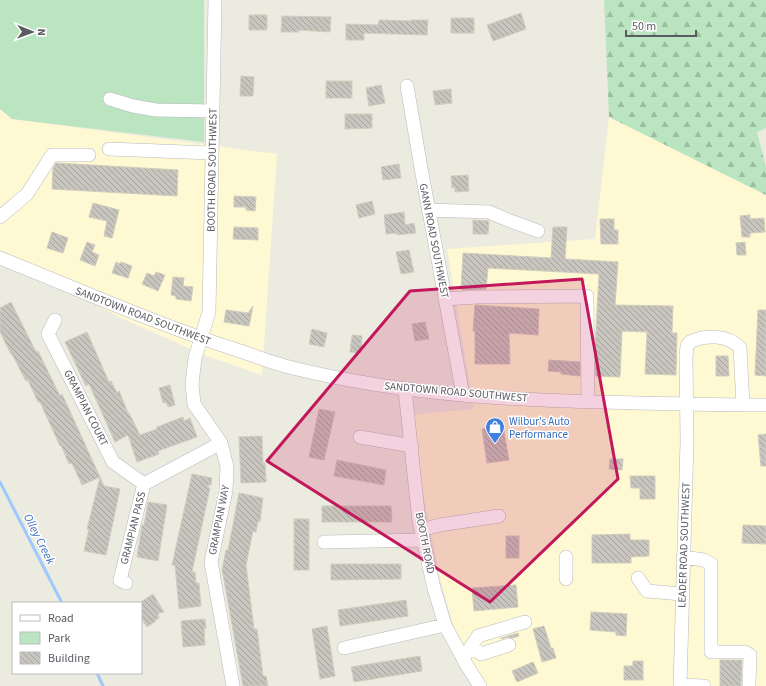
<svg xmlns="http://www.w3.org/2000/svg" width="766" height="686" font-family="'Source Sans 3',sans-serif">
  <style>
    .commercial { fill: #fef9d2 }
    .forest { fill: url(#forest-firs) }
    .green { fill: #bbe5c0 }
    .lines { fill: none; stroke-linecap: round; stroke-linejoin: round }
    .stream { stroke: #9dc9ff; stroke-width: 3 }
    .building { fill: url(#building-back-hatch); stroke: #d1cdbe }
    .minor-casing { stroke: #b8b9bf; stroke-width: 14 }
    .minor { stroke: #fff; stroke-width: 13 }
    .marked { fill: #c2185b; fill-opacity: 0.2; stroke: #c2185b; stroke-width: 3; stroke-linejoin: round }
    .labels { text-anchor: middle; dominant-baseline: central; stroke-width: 3; stroke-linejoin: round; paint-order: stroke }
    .street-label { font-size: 11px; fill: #595b61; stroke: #fff }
    .shop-label { font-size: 11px; fill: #366cbe; stroke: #fff; text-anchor: start }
    .water-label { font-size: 12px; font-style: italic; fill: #3e6fc4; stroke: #fff }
  </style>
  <defs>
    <pattern id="forest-firs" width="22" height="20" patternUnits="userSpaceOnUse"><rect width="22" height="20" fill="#bbe5c0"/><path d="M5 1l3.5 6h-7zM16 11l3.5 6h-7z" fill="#9bbd9f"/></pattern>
    <pattern id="building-back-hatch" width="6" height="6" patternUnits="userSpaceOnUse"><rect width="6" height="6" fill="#c7c5bd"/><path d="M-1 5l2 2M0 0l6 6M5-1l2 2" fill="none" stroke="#a5a39d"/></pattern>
  </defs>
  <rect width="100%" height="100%" fill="#ecebe0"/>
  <path class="commercial" d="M0 109 12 119 277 154 262 375 207 356 121 318 23 267 0 259Z
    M609 117 766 195V686H484L464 663 441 582 407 415 474 409 447 249 595 239Z"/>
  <path class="forest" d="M604 0H766V128L757 132 766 167V195L609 117Z"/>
  <path class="green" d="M0 0H204V142L12 119 0 109Z"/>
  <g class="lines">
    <path class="stream" d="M0 482 62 603
      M97 673 103 686"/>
  </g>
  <path class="building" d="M521 13 526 29 493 41 487 25Z
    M249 15H267V30H249Z
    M282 16 331 17 330 32 299 30V32H281Z
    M451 18H474V33H451Z
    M379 20 411 21V20H428L427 35 364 33V40H346V24L378 25Z
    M241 76 254 77 253 96H240Z
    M326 81H352V98H326Z
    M381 85 385 103 369 106 366 88Z
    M451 89 452 103 435 105 433 91Z
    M345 114H372V128L345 129Z
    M56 163 178 170 177 196 52 189 53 168Z
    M399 164 401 178 383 180 381 167Z
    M468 175 469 191 455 192V187L452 188 451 176Z
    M234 196 256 197 255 211 246 210V207H234Z
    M372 201 375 214 359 218 356 205Z
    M93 203 119 210 112 238 104 236 107 221 89 217Z
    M404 212 405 225 414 223 416 233 397 235V233L386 234 384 215Z
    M750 215V219L764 218 765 232 750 233V237H742L740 216Z
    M600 219H614V230H618V244H601Z
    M473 220 489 221 488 234H473Z
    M234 227 258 228V240L233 239Z
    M553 227H567L565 259 618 262 615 305 673 306 672 333H677L676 375 645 374 647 332 622 331 620 377 596 376 595 348 599 274 488 268 486 289 461 290 463 253 551 258Z
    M52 232 68 238 63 253 47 248Z
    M87 242 95 245 92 252 99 255 95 266 80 260Z
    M745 242 746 255H737L736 243Z
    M409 250 414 272 401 274 396 252Z
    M116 262 120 264 121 262 132 266 128 278 112 273Z
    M156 272 165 275 158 291 142 284 147 273 154 276Z
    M173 277 184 278 183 286 193 287 191 301 176 299V296L171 295Z
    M11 302 36 352 38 351 60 396 62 394 100 477 82 485 72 463 69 464 61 445 60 446 40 402H38L28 380 26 381 12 354H11L0 332V308Z
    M475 305 539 309 538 335 509 333 510 364H475V331H473Z
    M253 306 249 326 224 322 226 310 248 313Z
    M758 310H766V376L755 375Z
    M425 322 429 339 415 341 412 324Z
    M312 329 327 333 324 347 309 344Z
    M87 332 109 382 111 381 117 393 119 391 128 413H129L140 435 157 429V427L183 417 184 421 190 418 197 437 158 451 159 454 137 462 128 435 115 442 89 384 86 386 65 342Z
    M352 335 362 336 361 353 350 352Z
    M716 356H728L729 376H716Z
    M549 360 580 362V376L561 374V372L548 371Z
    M170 385 175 405 168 407 166 402 163 403 159 388Z
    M319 409 335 412 324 460 309 457Z
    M503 426 509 460 487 463 482 429Z
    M766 434V466H761L758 435Z
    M262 436 263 463H265L266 482 241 483 239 437Z
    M610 459H623L622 470 609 469Z
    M337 460 386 470 384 485 334 476Z
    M192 474 212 478 211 485H208V487L210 488 192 572H195L196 583H199L201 606 179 609 175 565H172Z
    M630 476H655V499H640V488H631Z
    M100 477 104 486 120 489 106 555 84 551 89 529H87Z
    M239 493 263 498 260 522 258 521 256 532 253 531 246 565 254 629H257L263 676H266L268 686H243L224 580 222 570 226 550H228Z
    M148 502 167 505 158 561 137 557 142 525H144Z
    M322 506H391L392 522H322Z
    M294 519H309V570H294Z
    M743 525 766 526V544L742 543Z
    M630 534V540H649V556L631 557V563H592V535Z
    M506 536H519V558H506Z
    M331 564H401V579L331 580Z
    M516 585 518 607 474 611 472 588Z
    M153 594 164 612 158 613 159 618 155 620 156 621 147 627 141 618V602Z
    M406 600 408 616 340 626 338 610Z
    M591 612 627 614 626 636 616 635V632L590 630Z
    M205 619 206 628H204L205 645 183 647 181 621Z
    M327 626 335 676 320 679 312 629Z
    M544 626 551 648H553L556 658 542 662 533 629Z
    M518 633 519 636 513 638 507 637 501 639V638Z
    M420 656 422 671 354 682 351 667Z
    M720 660H742L741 686H720Z
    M633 661H643V680H624V666H633Z
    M533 662 538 673 517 682 512 671Z"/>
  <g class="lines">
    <g class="minor-casing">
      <path id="minor" d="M215 0 209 312 195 358 192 384 194 404 221 443 227 467 226 491 211 562 233 686
        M407 86 421 168 463 395
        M110 99 133 106 156 110 213 111
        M109 149 212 153
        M428 210 489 212 508 220 538 231
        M0 217 27 194 52 155H89
        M0 258C80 290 158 325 240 351 258 357 275 364 293 368 406 396 523 401 639 403 681 404 724 405 766 405
        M445 299 477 297 587 296 588 402
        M55 320 48 334 113 462 144 484
        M405 390 419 521 434 588 445 625 466 664 480 686
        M360 437 412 446
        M421 530 440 525 499 516
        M324 542 424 540
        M683 557 704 560 711 564V652H745L750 655 749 686
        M638 578 647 591 682 594
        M566 579V557
        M126 583 120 580 144 484 221 443
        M471 647 481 654 509 645
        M344 648 445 625
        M463 659 478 636 525 622
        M680 685 704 686
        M680 686 687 442 686 356 687 346 690 342C704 335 728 334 740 348L743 405"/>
    </g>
    <use href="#minor" class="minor"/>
  </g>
  <path class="marked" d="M582 279 618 479 490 602 267 461 410 291Z"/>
  <defs>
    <g id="shop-pin" transform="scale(1)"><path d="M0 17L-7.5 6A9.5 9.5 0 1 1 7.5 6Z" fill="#3f7fe0" stroke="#fff"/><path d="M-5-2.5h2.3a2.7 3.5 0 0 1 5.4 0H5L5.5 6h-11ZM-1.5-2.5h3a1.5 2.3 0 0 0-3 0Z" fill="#fff"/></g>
  </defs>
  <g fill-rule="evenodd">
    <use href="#shop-pin" x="495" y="427"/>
  </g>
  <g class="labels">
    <g class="street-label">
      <text transform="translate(212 170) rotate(-89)">BOOTH ROAD SOUTHWEST</text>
      <text transform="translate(434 241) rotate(79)">GANN ROAD SOUTHWEST</text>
      <text transform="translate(143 316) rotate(21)">SANDTOWN ROAD SOUTHWEST</text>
      <text transform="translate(456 392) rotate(5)">SANDTOWN ROAD SOUTHWEST</text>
      <text transform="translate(86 408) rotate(63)">GRAMPIAN COURT</text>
      <text transform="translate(219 520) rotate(-79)">GRAMPIAN WAY</text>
      <text transform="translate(133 528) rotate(-76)">GRAMPIAN PASS</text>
      <text transform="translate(425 543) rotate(79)">BOOTH ROAD</text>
      <text transform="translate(684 545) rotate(-88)">LEADER ROAD SOUTHWEST</text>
    </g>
    <g class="shop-label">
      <text x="509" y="421">Wilbur's Auto<tspan x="509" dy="13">Performance</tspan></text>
    </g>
    <g class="water-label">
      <text transform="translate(39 539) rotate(63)">Olley Creek</text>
    </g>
  </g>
  <rect x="12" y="602" width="130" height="72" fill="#ffffff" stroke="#bdbdc0"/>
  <rect x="20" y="615" width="20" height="6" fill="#ffffff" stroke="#bdbdc0"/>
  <text x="48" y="622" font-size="12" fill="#595b61">Road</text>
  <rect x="20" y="632" width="20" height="12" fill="#bbe5c0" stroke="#bdbdc0"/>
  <text x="48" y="642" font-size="12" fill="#595b61">Park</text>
  <rect x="20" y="652" width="20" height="12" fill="url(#building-back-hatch)" stroke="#bdbdc0"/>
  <text x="48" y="662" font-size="12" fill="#595b61">Building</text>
  <g transform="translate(32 32) rotate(91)" stroke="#ffffff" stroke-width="3" paint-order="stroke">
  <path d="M0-3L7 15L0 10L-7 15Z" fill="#595b61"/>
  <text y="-6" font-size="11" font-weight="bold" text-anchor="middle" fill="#595b61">N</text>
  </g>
  <path d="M626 30v6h70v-6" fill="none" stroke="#595b61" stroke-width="2"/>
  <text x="632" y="30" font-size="12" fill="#595b61" stroke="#ffffff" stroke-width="3" paint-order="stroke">50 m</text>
</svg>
